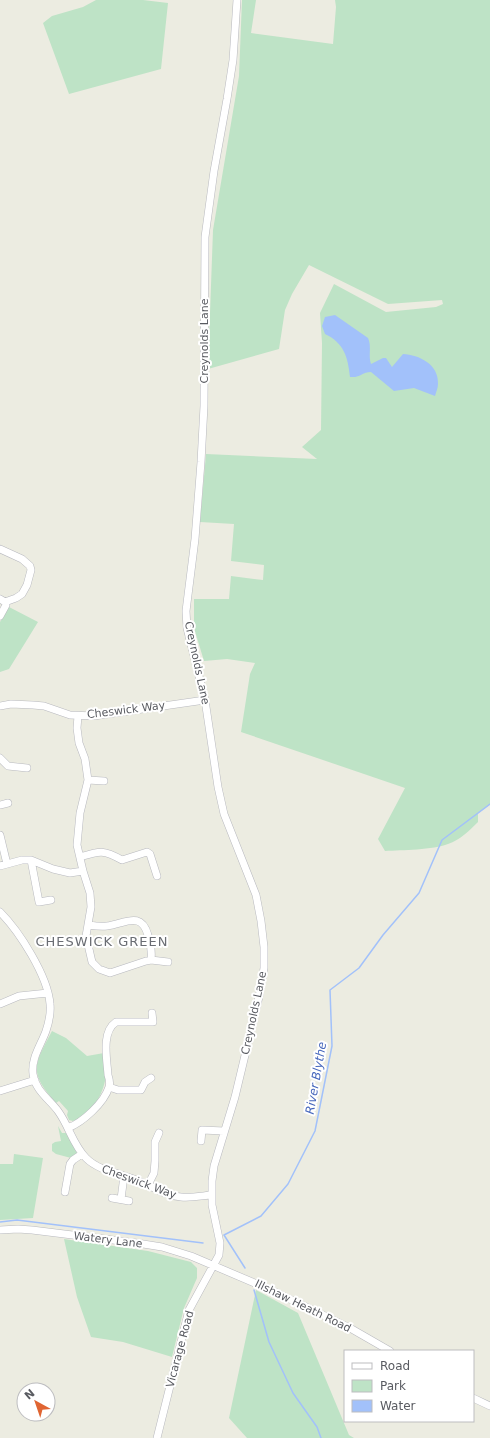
<svg xmlns="http://www.w3.org/2000/svg" width="490" height="1438" font-family="'DejaVu Sans',sans-serif">
  <style>
    .green { fill: #bee3c6 }
    .water { fill: #a2c1fa }
    .lines { fill: none; stroke-linecap: round; stroke-linejoin: round }
    .stream { stroke: #a2c1fa; stroke-width: 1.5 }
    .minor-casing { stroke: #b8b9bf; stroke-width: 8 }
    .minor { stroke: #fff; stroke-width: 7 }
    .labels { text-anchor: middle; dominant-baseline: central; stroke-width: 4; stroke-linejoin: round; paint-order: stroke }
    .street-label { font-size: 11px; fill: #595b61; stroke: #fff }
    .water-label { font-size: 12px; font-style: italic; fill: #4667bc; stroke: #fff }
    .quarter-label { font-size: 13px; letter-spacing: 1px; fill: #6a6d73; stroke: #fff }
  </style>
  <rect width="100%" height="100%" fill="#ecece1"/>
  <path class="green" d="M96 0H143L168 3 161 69 69 94 43 23 52 16 83 7Z
    M242 0H256L251 33 333 44 336 7 335 0H490V804L478 813V822C470 830 460 840 448 844 433 850 402 850 385 851L378 839 405 788 241 732 250 674 255 663 227 659 204 661 194 628V599H229L231 576 263 580 264 565 231 561 234 524 200 522 206 454 317 459 302 447 321 430 322 343 320 313 334 284 386 312 436 307 443 304 442 300 388 304 309 265 292 294 285 310 279 349 208 369 213 230 239 76Z
    M9 607 38 622 9 669 0 672V622Z
    M52 1031 66 1038 87 1056 104 1053C105 1062 107 1072 105 1081 101 1099 90 1115 73 1121L69 1120 67 1115 68 1111 59 1101 56 1103C28 1072 34 1065 52 1031Z
    M58 1126 62 1133H66L76 1151 77 1153 71 1158 56 1154 52 1151V1144L55 1142 61 1141Z
    M14 1154 43 1158 33 1218 0 1220V1164H13Z
    M64 1239 148 1251 191 1262 197 1268V1278L184 1308 172 1357 123 1342 91 1337 77 1297Z
    M256 1290 298 1313 349 1435 354 1438H247L229 1418Z"/>
  <path class="water" d="M335 315 368 338C372 347 368 355 371 364L383 358H386L392 367 403 354C419 355 439 364 438 384 438 388 436 392 435 396L414 388 394 391 371 372C362 372 361 378 350 377 348 357 344 343 325 334L322 326 325 317Z"/>
  <g class="lines">
    <path class="stream" d="M0 1222 17 1220 203 1243
      M245 1268 224 1235 261 1216 288 1184 315 1131 332 1046 330 990 359 968 383 935 419 893 442 840 490 804
      M254 1290 269 1342 293 1393 317 1427 321 1438"/>
    <g class="minor-casing">
      <path id="minor" d="M0 549 22 559 30 566 31 570 27 585 22 594 16 598 5 602 0 599
        M0 616 6 605 5 602
        M0 706 11 704 33 705 44 706 70 715 94 716 205 700
        M78 716 77 728 79 743 85 759 88 780 80 813 77 845 83 871 90 893 91 907 86 936 92 962 99 969 110 973 146 961 151 960 168 962
        M0 758 8 766 27 768
        M88 780 104 781
        M0 805 8 803
        M0 835 7 864
        M80 857C99 851 103 849 122 860L147 852 150 854 157 876
        M31 860 39 902 51 900
        M0 866 22 860H31L53 869 70 873 83 871
        M0 912C19 931 48 976 50 1004 51 1013 49 1022 46 1031 41 1045 31 1058 33 1074 35 1090 49 1099 58 1111 69 1126 73 1145 86 1158 99 1171 119 1173 136 1180 151 1185 164 1196 181 1197 191 1198 201 1196 211 1195
        M89 925C95 926 101 927 107 926 126 923 141 911 148 935 151 944 152 951 151 960
        M0 1004 19 996 48 993
        M109 1087 118 1090H141L145 1082 151 1078
        M0 1091 35 1080
        M68 1128C83 1122 104 1103 109 1087 110 1084 109 1078 108 1075 107 1059 101 1032 116 1022H153L152 1013
        M201 1141 202 1130 224 1131
        M148 1185 154 1173 155 1161V1142L159 1133
        M65 1192 70 1164 73 1160 82 1154
        M112 1198 129 1201
        M121 1199 124 1176
        M0 1230 18 1229 32 1230 137 1243 162 1247 191 1256 271 1290 350 1328 390 1351
        M473 1398 490 1406
        M157 1438 189 1310 219 1255 220 1243 212 1205V1181L214 1166 235 1097 259 997 264 968V947L261 921 256 895 224 814 218 787 205 700 187 628 186 611 195 539 201 462 204 406 205 237 214 171 227 99 233 60 237 0"/>
    </g>
    <use href="#minor" class="minor"/>
  </g>
  <g class="labels">
    <g class="street-label">
      <text transform="translate(204 341) rotate(-90)">Creynolds Lane</text>
      <text transform="translate(197 663) rotate(78)">Creynolds Lane</text>
      <text transform="translate(126 710) rotate(-7)">Cheswick Way</text>
      <text transform="translate(254 1013) rotate(-78)">Creynolds Lane</text>
      <text transform="translate(139 1182) rotate(20)">Cheswick Way</text>
      <text transform="translate(108 1240) rotate(7)">Watery Lane</text>
      <text transform="translate(303 1306) rotate(26)">Illshaw Heath Road</text>
      <text transform="translate(180 1349) rotate(-75)">Vicarage Road</text>
    </g>
    <g class="water-label">
      <text transform="translate(316 1078) rotate(-80)">River Blythe</text>
    </g>
    <g class="quarter-label">
      <text x="102" y="941">CHESWICK GREEN</text>
    </g>
  </g>
  <rect x="344" y="1350" width="130" height="72" fill="#ffffff" stroke="#bdbdc0"/>
  <rect x="352" y="1363" width="20" height="6" fill="#ffffff" stroke="#bdbdc0"/>
  <text x="380" y="1370" font-size="12" fill="#595b61">Road</text>
  <rect x="352" y="1380" width="20" height="12" fill="#bee3c6" stroke="#bdbdc0"/>
  <text x="380" y="1390" font-size="12" fill="#595b61">Park</text>
  <rect x="352" y="1400" width="20" height="12" fill="#a2c1fa" stroke="#bdbdc0"/>
  <text x="380" y="1410" font-size="12" fill="#595b61">Water</text>
  <g transform="translate(36 1402) rotate(320)"><circle r="19" fill="#ffffff" stroke="#bdbdc0"/>
  <path d="M0-3L7 15L0 10L-7 15Z" fill="#e06532"/>
  <text y="-6" font-size="11" font-weight="bold" text-anchor="middle" fill="#595b61">N</text>
  </g>
</svg>
